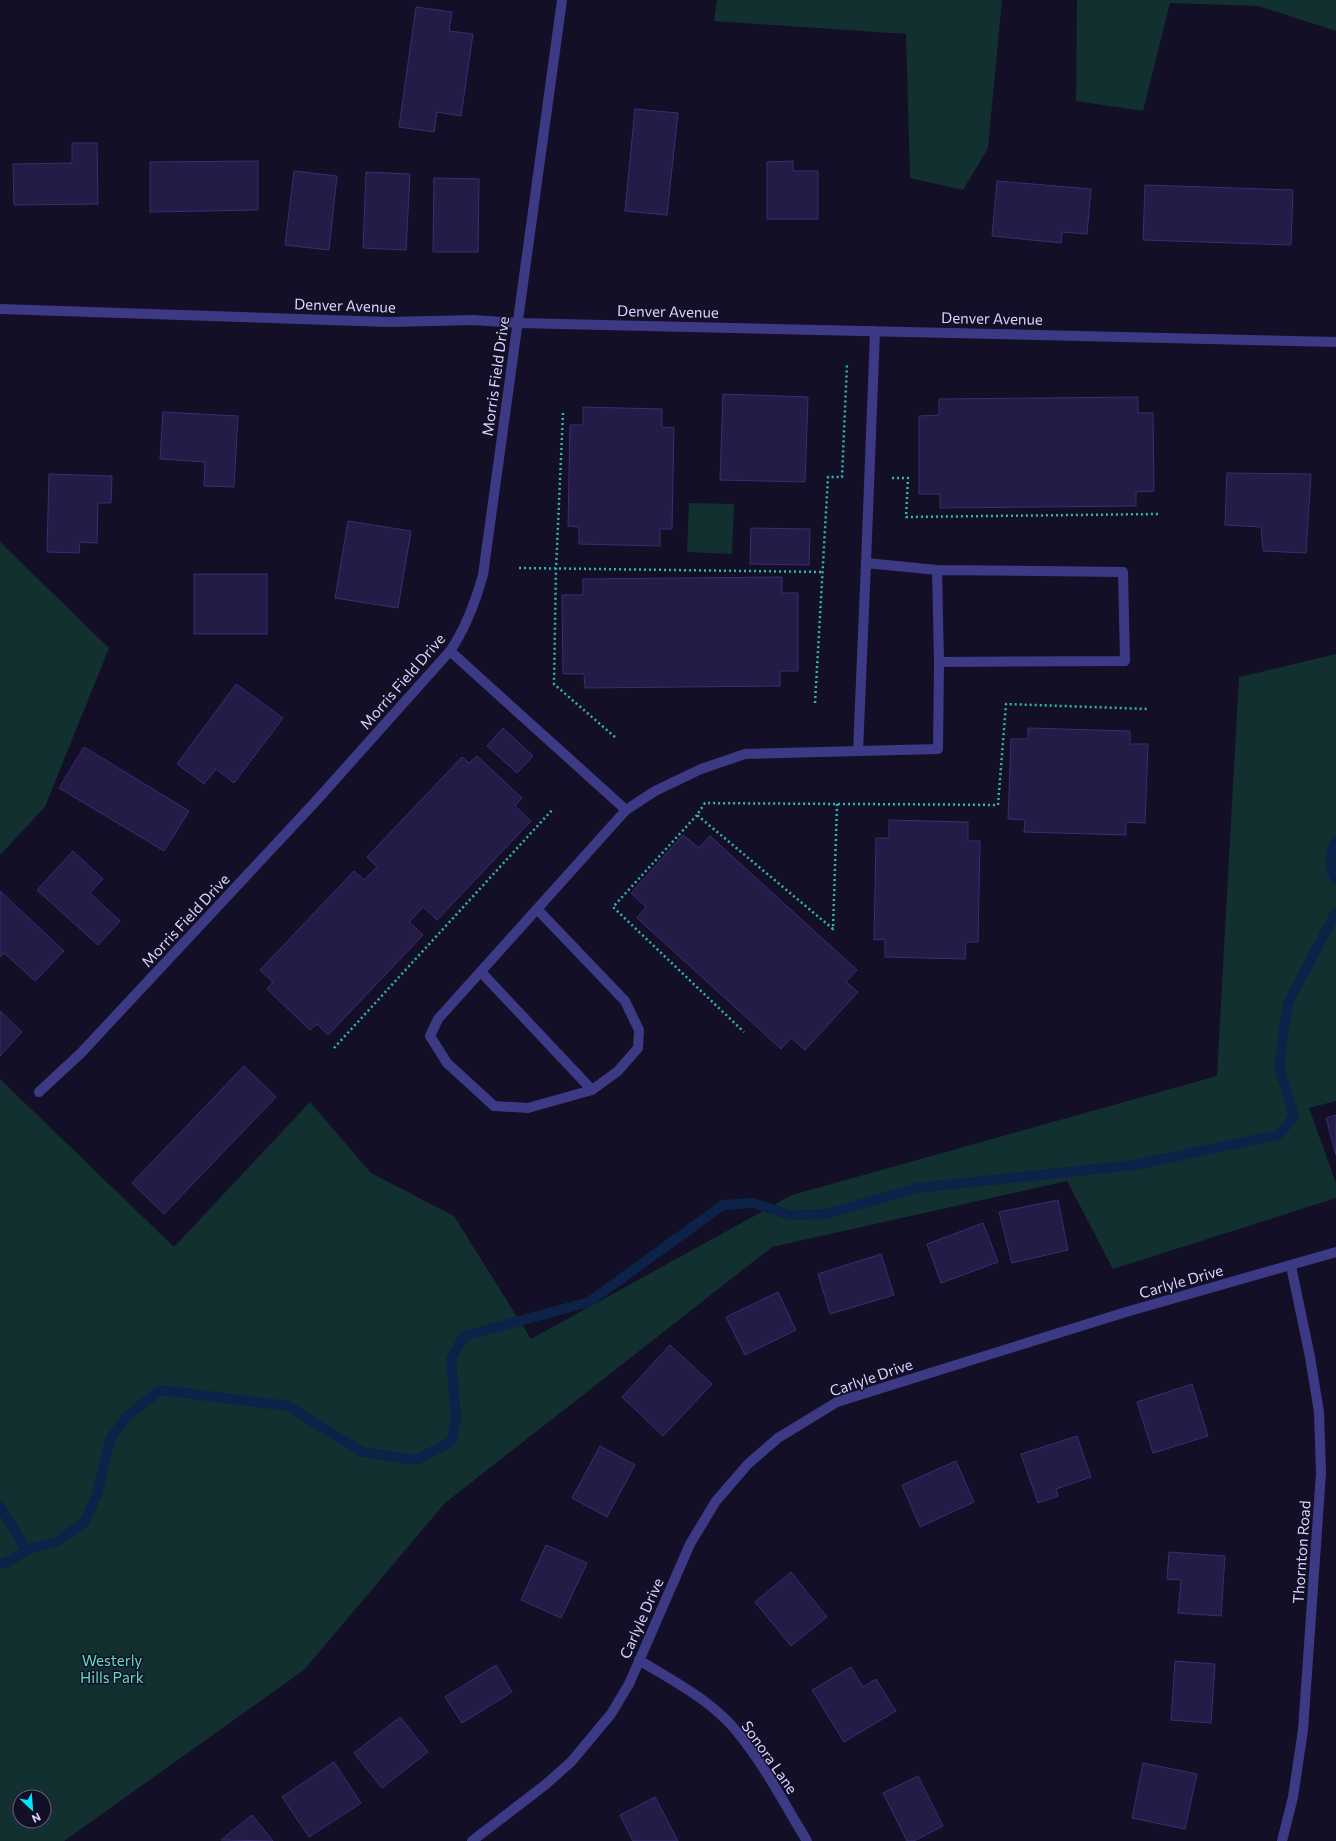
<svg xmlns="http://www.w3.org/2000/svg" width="1336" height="1841" font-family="Commissioner,sans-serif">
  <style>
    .green { fill: #12302f; fill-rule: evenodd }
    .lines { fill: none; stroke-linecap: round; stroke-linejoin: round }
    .stream { stroke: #0c2248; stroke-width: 10 }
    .building { fill: #241b47; stroke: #3b2d73 }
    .path { stroke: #2fb8b0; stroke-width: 2.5; stroke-dasharray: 2 3; stroke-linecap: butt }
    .minor { stroke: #3d3a85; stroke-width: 10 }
    .labels { text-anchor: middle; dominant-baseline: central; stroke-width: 3; stroke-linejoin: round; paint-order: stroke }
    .street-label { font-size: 15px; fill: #d9d4ff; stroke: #130f26 }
    .park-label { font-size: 15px; fill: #5fe0c0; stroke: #130f26 }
  </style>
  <rect width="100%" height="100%" fill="#130f26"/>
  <path class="green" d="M717 0H1002L988 148 963 190 910 178 906 34 714 21Z
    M1077 0H1336V31L1258 6 1170 3 1143 111 1076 101Z
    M689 503 734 504 732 554 687 552Z
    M0 542 109 648 45 807 0 855Z
    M1336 654V1101L1309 1108 1336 1183V1198L1113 1269 1067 1181 772 1247 445 1503 304 1670 64 1841H0V1079L174 1247 310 1102 371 1173 454 1216 531 1339 792 1195 1217 1076 1239 677ZM20 1797H44V1821H20Z"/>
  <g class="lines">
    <path class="stream" d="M1336 841C1328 853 1329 868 1336 880
      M0 1506 26 1550
      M0 1564 6 1563 26 1550 58 1541 84 1523 97 1494 110 1440 126 1417 160 1390 288 1406 362 1452 416 1460 452 1441 456 1417 451 1359 464 1336 589 1302 723 1205 753 1203 790 1215 826 1214 917 1188 1134 1165 1278 1135 1294 1117 1279 1066 1288 1003 1336 912"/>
  </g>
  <path class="building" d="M416 7 452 12 449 31 473 34 461 116 437 112 434 132 399 127Z
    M635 109 678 113 667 215 625 211Z
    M72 143H97L98 204 14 205 13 164 72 163Z
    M258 161V210L150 212V162Z
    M793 161V171H818V219H767V162Z
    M294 171 337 176 329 250 285 245Z
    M366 172 410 174 406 250 363 248Z
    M434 178 479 179 478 252H433Z
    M997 181 1091 189 1087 234 1062 232 1061 243 992 236Z
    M1145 185 1293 190 1291 245 1143 240Z
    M723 394 808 397 805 482 720 480Z
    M1138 397V413H1153L1154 491 1136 492V506L940 508V494H919V416L939 415V399Z
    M583 407 662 409V427L674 428 672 529H660V546L579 544V527L568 526 570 425H583Z
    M163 412 238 416 234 487 204 486 205 462 160 459Z
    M1227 473 1311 474 1306 553 1263 551 1261 527 1225 525Z
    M49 474 112 476 111 503H98L97 543 80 542 79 553 47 552Z
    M348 521 411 531 398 608 335 598Z
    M751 528 810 529 809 565 750 564Z
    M194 574H267V634H194Z
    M782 577V593H798V671H780V686L585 688 584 674H563L562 595H583V579Z
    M236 684 283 718 234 783 216 769 204 784 177 764Z
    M503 728 533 756 517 773 487 746Z
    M1028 728 1130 731V744H1148L1145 823 1126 822V835L1024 832 1025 820 1008 819 1011 739H1028Z
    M84 747 189 811 164 851 59 788Z
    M477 756 522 798 515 806 531 821 437 920 423 907 409 922 423 935 328 1035 317 1024 310 1030 267 989 273 982 260 970 354 871 364 880 377 867 367 857 462 757 469 763Z
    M889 820 968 822V841H980L978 942H966L965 959 885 957V939L874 940 876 838H889Z
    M683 835 699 848 710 836 857 970 846 982 858 992 805 1050 791 1038 781 1049 637 918 646 907 631 893Z
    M73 851 103 879 90 893 120 921 98 945 37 890Z
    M0 891 64 951 35 981 4 953 0 957Z
    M0 1011 22 1032 0 1056Z
    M244 1066 276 1097 164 1214 132 1183Z
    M1336 1115V1155L1326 1118Z
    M1058 1200 1068 1250 1012 1263 999 1212Z
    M983 1223 998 1262 941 1283 927 1244Z
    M881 1254 894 1295 830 1314 818 1274Z
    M778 1292 796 1330 745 1355 726 1317Z
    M670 1345 712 1384 663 1436 622 1397Z
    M1192 1384 1208 1436 1153 1453 1137 1402Z
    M1077 1436 1091 1477 1056 1489 1058 1496 1038 1503 1021 1454Z
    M600 1446 635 1465 607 1517 572 1498Z
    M956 1461 974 1502 920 1527 902 1485Z
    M546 1545 587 1563 561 1618 521 1600Z
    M1169 1552 1225 1556 1221 1616 1178 1613 1181 1580 1167 1579Z
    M791 1572 827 1617 791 1646 755 1602Z
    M1175 1661 1215 1664 1211 1723 1171 1720Z
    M496 1665 512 1692 462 1723 445 1697Z
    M851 1667 863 1687 876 1679 896 1711 844 1742 812 1690Z
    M400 1717 428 1752 382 1788 354 1753Z
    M334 1762 361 1803 309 1837 282 1797Z
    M1143 1763 1197 1774 1185 1829 1132 1818Z
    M918 1776 943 1826 914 1841H907L883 1793Z
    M655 1797 678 1841H633L620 1815Z
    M252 1815 273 1841 221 1840Z"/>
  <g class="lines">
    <path class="path" d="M563 413 556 569 554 684 616 738
      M892 478H908L906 517 1159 514
      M519 568 823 572
      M815 703 828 477H842L847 364
      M837 804 833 929 697 815 705 803C803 804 900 804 998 805L1006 704 1149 709
      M697 815 613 907 744 1032
      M334 1048 553 809"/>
    <path class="minor" d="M0 309 389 322 473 320 518 323 1336 342
      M875 331 866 563 937 570
      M450 651 626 810
      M858 751 866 563
      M537 909 625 1001 639 1030 638 1048 618 1071 592 1090 528 1108 494 1106 447 1063 430 1036 438 1019 626 810 655 791 701 769 745 754 938 749 939 662 937 570 1123 572 1125 661 939 662
      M481 972 592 1090
      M39 1092 81 1053 316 801 450 651C466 628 475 603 483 575L562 0
      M639 1660C673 1681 713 1701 738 1733 765 1766 785 1805 807 1841
      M472 1841 545 1785 571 1762 611 1714 629 1684 690 1544 716 1501 748 1464 778 1438 837 1402 1126 1312 1336 1252
      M1282 1841 1293 1797 1303 1730 1321 1473 1319 1412 1310 1357 1291 1266"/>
  </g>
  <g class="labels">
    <g class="street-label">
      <text transform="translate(345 305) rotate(2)">Denver Avenue</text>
      <text transform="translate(668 311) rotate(1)">Denver Avenue</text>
      <text transform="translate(992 318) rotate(1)">Denver Avenue</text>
      <text transform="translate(495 376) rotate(-82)">Morris Field Drive</text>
      <text transform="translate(402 681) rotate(-49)">Morris Field Drive</text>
      <text transform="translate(185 920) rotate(-47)">Morris Field Drive</text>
      <text transform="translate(1181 1281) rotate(-16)">Carlyle Drive</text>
      <text transform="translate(871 1377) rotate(-19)">Carlyle Drive</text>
      <text transform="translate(1301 1552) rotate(-86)">Thornton Road</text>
      <text transform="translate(641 1618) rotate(-66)">Carlyle Drive</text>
      <text transform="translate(770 1757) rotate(55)">Sonora Lane</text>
    </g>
    <g class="park-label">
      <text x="112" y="1660">Westerly<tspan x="112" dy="17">Hills Park</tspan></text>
    </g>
  </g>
  <g transform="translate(32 1809) rotate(154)"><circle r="19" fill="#130f26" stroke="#625e7d"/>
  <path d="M0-3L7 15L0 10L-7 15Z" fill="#00e5ff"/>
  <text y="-6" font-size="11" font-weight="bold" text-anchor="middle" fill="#d9d4ff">N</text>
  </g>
</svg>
